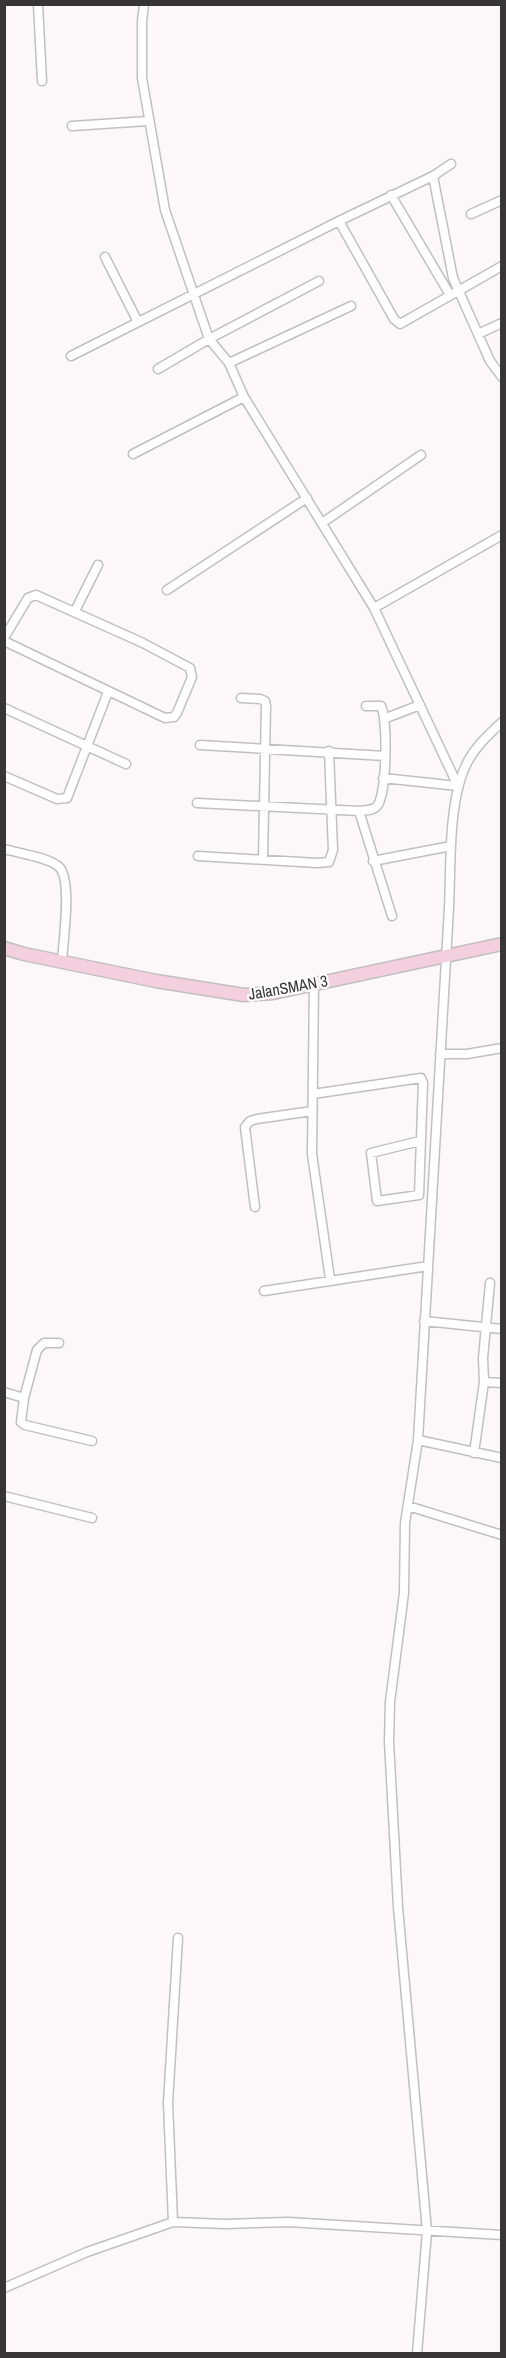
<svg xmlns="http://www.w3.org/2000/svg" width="506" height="2358" font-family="'Archivo Narrow',sans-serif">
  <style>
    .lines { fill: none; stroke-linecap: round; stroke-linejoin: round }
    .street-casing { stroke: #c2bfc0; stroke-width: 11 }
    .secondary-casing { stroke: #c2bfc0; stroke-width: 15 }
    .street { stroke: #fff; stroke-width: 8 }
    .secondary { stroke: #f4d0df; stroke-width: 12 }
    .labels { text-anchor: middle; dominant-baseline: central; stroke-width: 4.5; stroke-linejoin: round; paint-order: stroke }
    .street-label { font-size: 16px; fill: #373536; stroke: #fff }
  </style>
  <rect width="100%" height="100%" fill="#fcf8f9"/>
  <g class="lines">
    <g class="street-casing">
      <path id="street" d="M38 4 42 81
        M144 4 142 21V78L165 210 209 339 229 363 244 397 374 608 458 786
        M72 126 148 121
        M433 176 453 278 490 361 502 377
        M391 195 450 295
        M471 214 502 200
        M339 221 394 319 400 324 502 266
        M105 257 138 322
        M478 334 502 323
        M71 356 339 221 433 176 451 164
        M229 363 351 306
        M158 369 209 339 319 281
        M133 454 244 397
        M322 523 421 455
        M167 590 307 498
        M374 608 502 535
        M75 611 98 565
        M4 638 28 598 36 595 143 643 190 668 192 677 177 713 174 717 165 718 4 641
        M241 698 260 699 265 701 266 706 263 859
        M4 708 126 764
        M386 718 420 705
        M200 745 385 756
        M4 776 57 799 67 798 108 692
        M383 778 458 786
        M197 803 359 811C366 810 373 811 377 806 387 795 388 720 381 706H366
        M359 811 392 916
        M4 849C18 853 47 857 58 866 73 877 63 942 62 961
        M198 856 317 863 329 862 333 850 329 751
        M373 861 451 846
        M314 983 312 1154 330 1279
        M440 1054H467L502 1048
        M313 1094 421 1078 423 1083 419 1195 377 1201 371 1153 420 1141
        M255 1207 245 1127 250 1121 257 1119 312 1111
        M264 1291 428 1266
        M424 1321 502 1329
        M484 1382 502 1383
        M4 1392 24 1398 21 1422 25 1425 92 1441
        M24 1398 37 1350 44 1343H59
        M418 1440 502 1458
        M474 1453 484 1382 483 1358 490 1283
        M4 1496 92 1518
        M408 1506 502 1535
        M173 2222 168 2103 178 1938
        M4 2288 87 2252 173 2222 226 2224 288 2222 502 2235
        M417 2354 427 2231 398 1907 389 1742 390 1702 404 1593 405 1523 418 1440 449 908C451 866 448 803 466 765 474 748 488 735 502 722"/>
    </g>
    <g class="secondary-casing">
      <path id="secondary" d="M4 948 24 954 156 981 244 995 273 993 502 944"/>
    </g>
    <use href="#street" class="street"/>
    <use href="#secondary" class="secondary"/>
  </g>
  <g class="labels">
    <g class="street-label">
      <text transform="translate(288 987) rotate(-10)">JalanSMAN 3</text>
    </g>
  </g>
  <rect width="506" height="2358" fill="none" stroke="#373536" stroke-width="12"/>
</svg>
